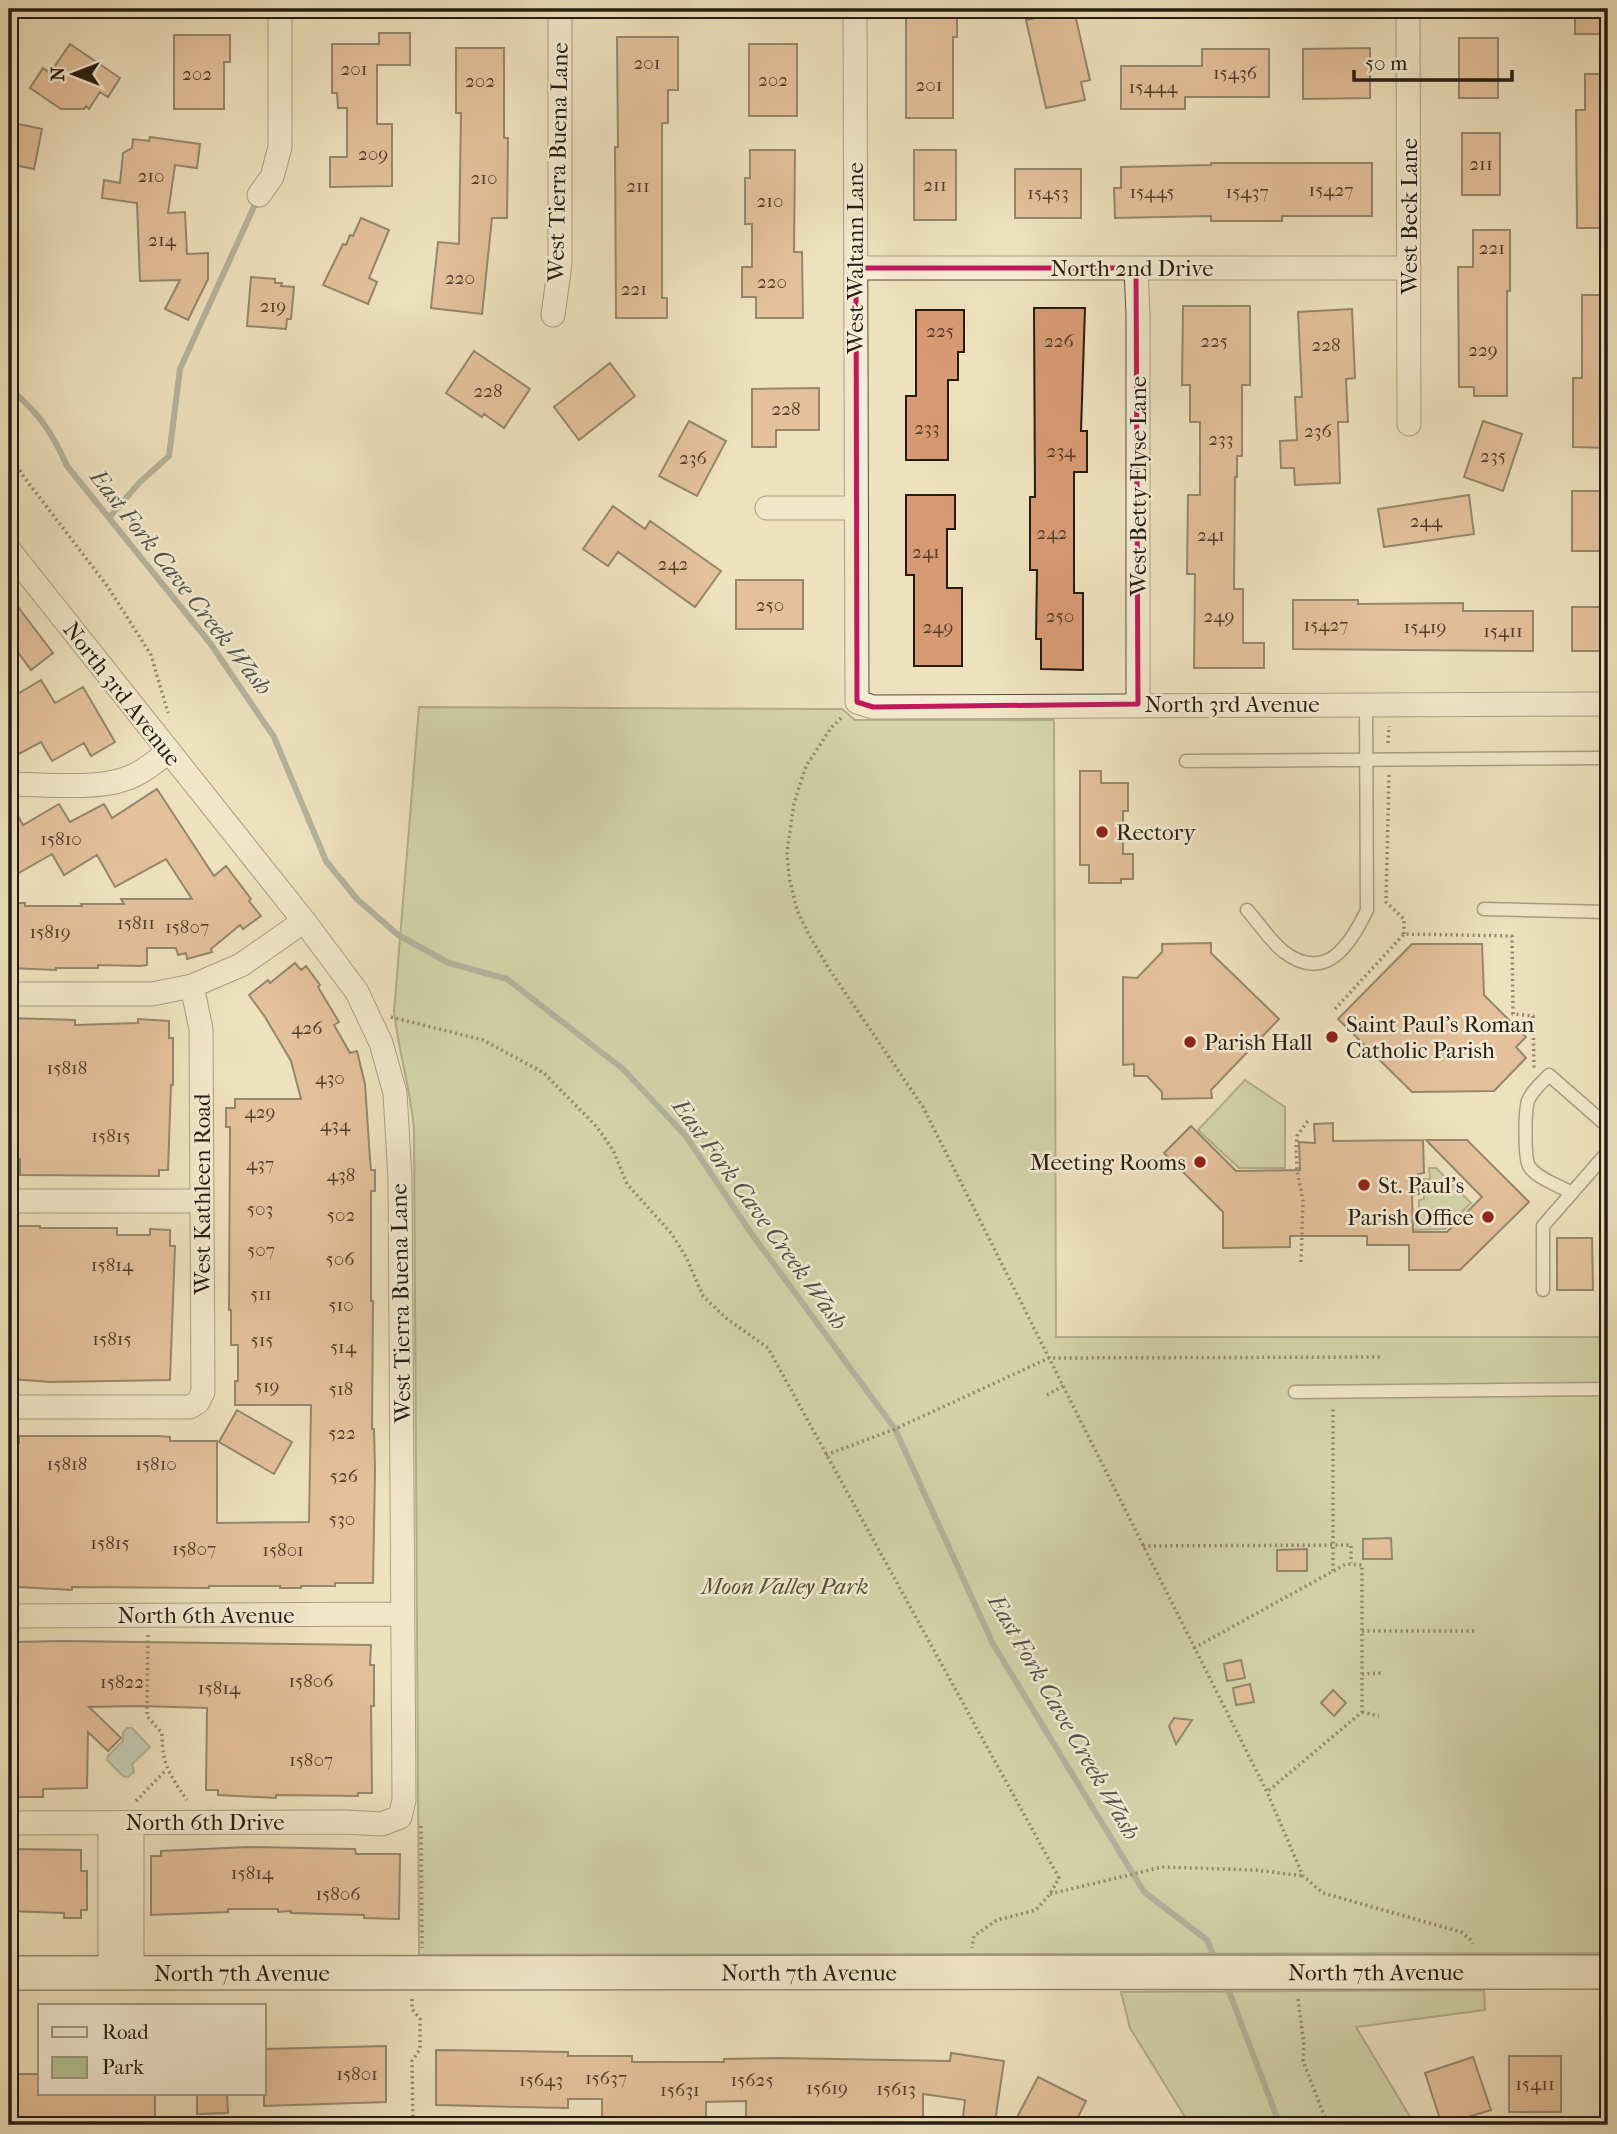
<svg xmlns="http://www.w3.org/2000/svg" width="1617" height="2134" font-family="'IM FELL French Canon',serif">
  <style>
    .green { fill: #b3c496; stroke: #6c7054; stroke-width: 2 }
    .water { fill: #9cbcb9; stroke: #6d7c77; stroke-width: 2 }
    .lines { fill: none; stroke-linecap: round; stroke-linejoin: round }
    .stream { stroke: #6d7c77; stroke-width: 6 }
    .building { fill: #d79a72; stroke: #261c13; stroke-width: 2 }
    .lane-casing { stroke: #584d3e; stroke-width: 15 }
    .street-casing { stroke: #584d3e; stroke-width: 25 }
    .secondary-casing { stroke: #261c13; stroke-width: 36 }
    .path { stroke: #261c13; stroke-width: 3.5; stroke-dasharray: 2 3.5; stroke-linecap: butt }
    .lane { stroke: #f4ecd4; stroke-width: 12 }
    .street { stroke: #f4ecd4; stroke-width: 23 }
    .secondary { stroke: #f4ecd4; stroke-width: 33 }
    .marked { fill: none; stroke: #c2185b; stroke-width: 5; stroke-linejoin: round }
    .poi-dot { fill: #8f2418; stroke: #f4ecd4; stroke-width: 2.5 }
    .labels { text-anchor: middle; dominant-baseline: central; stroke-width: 5; stroke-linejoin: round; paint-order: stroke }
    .number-label { font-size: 19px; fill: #523c2b }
    .street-label { font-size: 23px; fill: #261c13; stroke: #f4ecd4 }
    .poi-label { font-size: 23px; fill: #261c13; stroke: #f4ecd4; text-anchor: start }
    .park-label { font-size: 23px; font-style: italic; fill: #504e3a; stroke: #f4ecd4 }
    .water-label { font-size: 24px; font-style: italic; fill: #4f544d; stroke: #f4ecd4 }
  </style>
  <rect width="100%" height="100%" fill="#eee1bd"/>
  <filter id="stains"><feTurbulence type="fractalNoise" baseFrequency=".00286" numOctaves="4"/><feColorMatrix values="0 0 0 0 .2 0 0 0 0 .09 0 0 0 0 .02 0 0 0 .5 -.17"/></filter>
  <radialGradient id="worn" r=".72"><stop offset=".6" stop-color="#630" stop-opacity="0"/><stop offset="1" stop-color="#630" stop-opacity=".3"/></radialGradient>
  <path class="green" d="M419 707 831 709H842L855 720H1054L1056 1337H1608V1953L419 1955 414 1130C411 1089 398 1051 394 1011Z
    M1245 1080 1285 1107V1168H1239L1198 1130Z
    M1429 1168H1436L1471 1203 1445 1229 1412 1230 1411 1215 1419 1214V1200L1424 1199V1179H1430Z
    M1484 1990 1485 2010 1356 2027 1415 2125H1190L1130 2028 1121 1992Z"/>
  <path class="water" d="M127 1728H132L150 1747 132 1764 134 1772 128 1777 123 1776 107 1760 108 1756 123 1741V1733Z"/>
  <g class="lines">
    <path class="stream" d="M9 388C38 412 52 432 67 466L210 643 274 737 326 861 357 899 398 935 449 963 507 979 623 1069 685 1135 751 1233 895 1429 993 1644 1144 1892 1207 1940 1216 1962
      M109 518 139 483 169 456 180 369 257 200
      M1225 1981 1280 2125"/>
  </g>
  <path class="building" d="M906 9H957V37H953V118H906Z
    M1575 9H1608V34H1575Z
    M1074 10 1090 80 1081 82 1085 100 1046 108 1026 20Z
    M379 33H410V65H377V124H392V186L330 187V157H347V108H338L337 93H332V44H379Z
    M174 35H230V62H224V109H174Z
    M617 37H678V90H668V123H662V298H667V318H616L615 147H618Z
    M1459 38H1498V98H1459Z
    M70 44 120 78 108 97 100 92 89 109 86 106 84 109H61L30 88 43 68 50 73Z
    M749 44H797V116H749Z
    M456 48H504V138H508L507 218H492L482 314 431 308 438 242 459 244 461 113H456Z
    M1370 48V98L1303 99V49Z
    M1202 49H1269V97H1185V109H1121V66H1202Z
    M1585 74H1608V228H1577L1576 110H1585Z
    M9 122 42 129 34 169 9 164Z
    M1462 133H1500V195H1462Z
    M150 137 200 144 197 168 175 165 168 213 185 212 187 254 208 253V279L188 320 165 309 180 280 140 281 137 203 102 198 104 180 120 183 123 153 132 148 133 139 149 141Z
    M750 150H795L794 252H802L803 318H756V297H742V267H752V224H745V178H750Z
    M914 150H956V220H914Z
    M1211 163H1372V216H1282V221H1211V216L1115 218 1114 188H1121V167L1211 165Z
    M1015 169H1081V218H1015Z
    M361 218 389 230 369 278 377 282 368 304 323 285 343 244 346 245 350 235 353 236Z
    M1473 230H1510V291H1507V396H1474V387H1459L1458 267H1473Z
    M251 277 275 279V283H282L281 286 294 287 291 319H287L286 329 247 326Z
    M1582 295H1608V448L1573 447V378H1582Z
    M1183 306H1250V385H1242V456H1237V477H1235L1234 589H1243V643H1264V668H1194L1195 574H1187L1188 495H1200V422H1190V385H1182Z
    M1034 308H1085L1081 431H1087V472H1074V593H1083V670L1041 669V639H1036L1037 570H1030V497H1035Z
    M1352 309 1355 378 1346 379 1348 422H1338L1340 483 1295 485 1294 468H1281L1280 441 1297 440 1295 397H1302L1298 312Z
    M916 310H964V352H958V380H948V460H906V396H916Z
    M474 351 530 389 504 428 484 414 482 417 446 393Z
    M610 363 635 396 579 440 554 407Z
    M819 388V430H776V447H752V389Z
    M689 421 726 441 697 496 659 476Z
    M1483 421 1522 434 1503 491 1464 477Z
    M1572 491H1608V551H1572Z
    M906 495H955V529H947V588H962V666H914V575H906Z
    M1469 495 1474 534 1384 547 1378 509Z
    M613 506 645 529 650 521 721 571 695 607 618 552 608 566 583 549Z
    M736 580H803V629H736Z
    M9 595 53 653 31 670 9 640Z
    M1293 600H1358V604L1463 603V611H1533V651L1293 649Z
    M1572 607H1608V651H1572Z
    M41 680 55 703 83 687 115 742 91 756 84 743 52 761 41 742 9 759V699Z
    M1080 771H1101V783H1128V811H1123V854H1133V879H1121V883H1089V865H1080Z
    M157 789 214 876 226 866 251 899 249 901 261 916 243 929 240 925 211 949 212 952 187 959 186 953 178 955 176 948H147V965L141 966 98 965V968H56V970L9 968V903H25V906H82L81 904H124L121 899H192L166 859 115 887 97 855 64 875 52 854 19 873 9 855V800L23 825 59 804 70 822 104 804 112 818Z
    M1211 943V953L1279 1019 1211 1090 1212 1098 1162 1099V1092L1147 1076H1134V1064L1123 1065V977L1137 978 1162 952V944Z
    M1412 944H1482L1484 995 1526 1037 1516 1047 1526 1058 1494 1091 1412 1092 1338 1019Z
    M295 963 301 970 306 966 320 985 318 987 339 1022 334 1025 350 1053 357 1051 365 1084 370 1159 371 1170H375V1191H371V1301H373L372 1429H374L375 1470 373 1583H335V1586H301V1588H280V1586H209V1588L72 1587V1590L18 1587V1579H9V1475H11V1443H19V1436H158L170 1437V1441H217V1523L309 1522 311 1405H235V1381H238V1345H231V1310H229L230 1127H226V1108H235V1099H301L291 1061 265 1017 249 995 268 980 270 983Z
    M9 1018 75 1020V1025L138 1023V1019L169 1021V1038H173V1085H171L168 1170H159V1176L20 1175V1159H9Z
    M1333 1123V1141L1423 1140 1424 1173 1418 1174 1419 1194 1412 1195 1413 1232H1447L1482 1197 1426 1140H1467L1529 1202 1460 1270H1409V1245H1367V1236H1290V1247L1223 1248V1212L1164 1153 1191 1126 1236 1171 1300 1170 1299 1142 1315 1143 1314 1124Z
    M9 1226H40V1228H117V1235H150V1229L170 1230V1246H175L170 1380 51 1382 10 1379Z
    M1557 1238H1592L1593 1290H1557Z
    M237 1410 292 1442 274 1474 219 1442Z
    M1391 1538 1392 1559H1363V1539Z
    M1307 1549V1571H1277V1550Z
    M62 1641 371 1645 370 1665H374V1706H371L372 1793H358V1796L276 1795V1798L218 1795V1790H206L207 1708 139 1706 89 1707 121 1738 108 1751 88 1732 87 1788 43 1789V1797H9V1738H12V1664H15V1642Z
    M1241 1660 1245 1678 1227 1681 1224 1664Z
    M1250 1684 1254 1702 1236 1705 1233 1688Z
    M1333 1690 1346 1703 1334 1716 1321 1703Z
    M1174 1718 1192 1720 1176 1744 1169 1726Z
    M248 1847 352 1849H355L356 1854H400L399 1919 364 1918V1915L291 1913V1911L278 1912V1909H228V1912L151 1915V1856H161V1851Z
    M11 1849 81 1850V1871H87V1910H81V1918H64V1913L9 1911Z
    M386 2046V2102L264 2106V2049Z
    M436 2050 568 2052V2056H632V2062H724V2059L778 2058 950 2061 951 2053 1004 2061 995 2122 963 2117 965 2100 923 2094V2117H779L780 2119 746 2120V2101L706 2102V2118L602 2117V2099H568V2108L436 2105Z
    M1509 2056H1561V2112H1509Z
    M1473 2057 1491 2110 1442 2125 1425 2073Z
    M18 2074H40V2094H155V2125H38V2117H18Z
    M1038 2077 1086 2101 1074 2125H1013Z
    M197 2094H227L228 2113 197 2114Z"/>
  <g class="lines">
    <g class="lane-casing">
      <path id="lane" d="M1186 761 1602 758
        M1484 909 1608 912
        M1247 910C1259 923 1270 941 1284 952 1327 984 1351 943 1367 910L1366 704
        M1570 1192C1558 1185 1536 1178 1529 1166 1524 1157 1525 1110 1528 1101 1532 1090 1542 1083 1549 1075L1605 1124H1608
        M1543 1290V1226L1605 1155
        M1295 1392 1608 1389"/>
    </g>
    <g class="street-casing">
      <path id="street" d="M855 9 857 702 873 707 1608 704
        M1408 9 1409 424
        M259 195 272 177 280 147V9
        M856 268H1409
        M1136 268 1138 315V704
        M553 315 560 264V9
        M767 508H855
        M9 550 304 921 357 992 381 1043 395 1093 400 1179 404 1800 400 1817 382 1824 345 1822 9 1823
        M9 784C41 784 96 790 125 779 141 774 155 762 168 752
        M9 994H152L192 986 241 965 304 921
        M9 1201H202
        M9 1407H190L198 1402 203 1392 201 1029 192 986
        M9 1616 403 1614
        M110 1972V1823
        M132 1972V1823"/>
    </g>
    <g class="secondary-casing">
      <g id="secondary">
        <path id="s1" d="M9 1973 1608 1972"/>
      </g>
    </g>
    <path class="path" d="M9 451 24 477 108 587 151 655 168 713
      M841 718 831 728 806 766 794 803 787 852 789 877 797 910 808 933 829 969 923 1107 1267 1792 1303 1876 1323 1893 1461 1932 1471 1940 1472 1944
      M1388 743 1389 726
      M1389 775 1386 902 1404 919V934
      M1335 1009 1404 934 1512 936 1513 1014 1533 1016 1534 1068
      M391 1017 483 1040 544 1073 597 1127 613 1150 627 1184 671 1233 686 1257 703 1296 726 1318 768 1348 1059 1878 1050 1894 1036 1910 997 1920 974 1936 972 1948
      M1301 1262 1303 1201 1297 1170 1296 1149 1297 1136 1309 1119
      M1047 1395 1065 1385
      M826 1455 895 1429 1049 1358 1382 1357
      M1143 1546 1351 1545V1563
      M1333 1571V1406
      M1362 1631H1477
      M148 1635 147 1716 162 1733C162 1764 169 1774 187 1800
      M1194 1648 1346 1564 1362 1565V1712L1268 1791
      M1362 1674 1382 1673
      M1362 1712 1379 1716
      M136 1801 166 1770
      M421 1826 422 1948
      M1050 1894 1162 1867 1256 1870 1303 1876
      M412 1999V2009L420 2019V2049L412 2061 413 2125
      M1298 1999 1304 2045 1303 2061 1328 2125"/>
    <use href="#lane" class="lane"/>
    <use href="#street" class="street"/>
    <use href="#secondary" class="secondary"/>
  </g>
  <path d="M0 0H1617V2134H0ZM856 268H1136L1138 704 873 707 857 702Z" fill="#eee1bd" fill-opacity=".55" fill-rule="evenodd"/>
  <path class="marked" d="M856 268H1136L1138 704 873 707 857 702Z"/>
  <g class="poi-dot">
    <circle cx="1102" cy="832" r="7"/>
    <circle cx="1332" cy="1037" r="7"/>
    <circle cx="1190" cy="1042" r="7"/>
    <circle cx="1200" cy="1162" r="7"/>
    <circle cx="1364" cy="1185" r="7"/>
    <circle cx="1488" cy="1217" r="7"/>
  </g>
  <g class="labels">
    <g class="number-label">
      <text x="647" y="63">201</text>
      <text x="354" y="69">201</text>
      <text x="1235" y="73">15436</text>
      <text x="197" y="74">202</text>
      <text x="773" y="80">202</text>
      <text x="480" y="81">202</text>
      <text x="929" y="85">201</text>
      <text x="1153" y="87">15444</text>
      <text x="373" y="154">209</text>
      <text x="1481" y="164">211</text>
      <text x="151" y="176">210</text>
      <text x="484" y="178">210</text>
      <text x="935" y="185">211</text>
      <text x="638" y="186">211</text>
      <text x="1331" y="190">15427</text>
      <text x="1152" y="192">15445</text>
      <text x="1247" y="192">15437</text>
      <text x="1048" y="193">15453</text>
      <text x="770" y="201">210</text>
      <text x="162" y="240">214</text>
      <text x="1492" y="248">221</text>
      <text x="460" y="278">220</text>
      <text x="772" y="282">220</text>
      <text x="634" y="289">221</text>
      <text x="273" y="306">219</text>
      <text x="940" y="331">225</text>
      <text x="1059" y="341">226</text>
      <text x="1214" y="341">225</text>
      <text x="1326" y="345">228</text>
      <text x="1483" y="350">229</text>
      <text x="488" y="391">228</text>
      <text x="786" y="409">228</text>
      <text x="927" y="428">233</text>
      <text x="1318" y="431">236</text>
      <text x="1221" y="439">233</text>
      <text x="1061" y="451">234</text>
      <text x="1493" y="456">235</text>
      <text x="693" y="458">236</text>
      <text x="1426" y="521">244</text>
      <text x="1052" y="533">242</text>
      <text x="1211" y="535">241</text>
      <text x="926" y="552">241</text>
      <text x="673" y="564">242</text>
      <text x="770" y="605">250</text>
      <text x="1060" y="616">250</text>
      <text x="1219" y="616">249</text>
      <text x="1326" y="625">15427</text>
      <text x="938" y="627">249</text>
      <text x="1425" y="627">15419</text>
      <text x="1503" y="631">15411</text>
      <text x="61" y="839">15810</text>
      <text x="136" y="923">15811</text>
      <text x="187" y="927">15807</text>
      <text x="50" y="932">15819</text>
      <text x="307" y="1028">426</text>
      <text x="67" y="1068">15818</text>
      <text x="330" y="1078">430</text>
      <text x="260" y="1112">429</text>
      <text x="335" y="1125">434</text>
      <text x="111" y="1136">15815</text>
      <text x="260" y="1164">437</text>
      <text x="341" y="1175">438</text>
      <text x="260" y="1209">503</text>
      <text x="341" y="1215">502</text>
      <text x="261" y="1250">507</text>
      <text x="340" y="1259">506</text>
      <text x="112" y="1265">15814</text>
      <text x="261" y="1294">511</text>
      <text x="341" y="1305">510</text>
      <text x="112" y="1339">15815</text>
      <text x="262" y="1340">515</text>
      <text x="343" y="1347">514</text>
      <text x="267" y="1386">519</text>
      <text x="341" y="1389">518</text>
      <text x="342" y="1433">522</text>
      <text x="67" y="1464">15818</text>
      <text x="156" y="1464">15810</text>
      <text x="344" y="1476">526</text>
      <text x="342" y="1519">530</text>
      <text x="110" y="1543">15815</text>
      <text x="194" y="1549">15807</text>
      <text x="283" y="1550">15801</text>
      <text x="311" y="1681">15806</text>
      <text x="122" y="1682">15822</text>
      <text x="219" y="1688">15814</text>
      <text x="311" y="1760">15807</text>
      <text x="252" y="1873">15814</text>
      <text x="338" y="1894">15806</text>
      <text x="357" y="2074">15801</text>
      <text x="606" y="2078">15637</text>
      <text x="541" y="2080">15643</text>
      <text x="752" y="2080">15625</text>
      <text x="1535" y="2084">15411</text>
      <text x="827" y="2088">15619</text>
      <text x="896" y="2089">15613</text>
      <text x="680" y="2090">15631</text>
    </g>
    <g class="street-label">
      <text transform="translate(558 162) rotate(-89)">West Tierra Buena Lane</text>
      <text transform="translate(1409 216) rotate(-90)">West Beck Lane</text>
      <text transform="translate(855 258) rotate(-90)">West Waltann Lane</text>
      <text x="1132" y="268">North 2nd Drive</text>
      <text transform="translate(1138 486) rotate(-90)">West Betty Elyse Lane</text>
      <text transform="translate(122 694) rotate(52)">North 3rd Avenue</text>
      <text x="1232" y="704">North 3rd Avenue</text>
      <text transform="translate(202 1194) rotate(-90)">West Kathleen Road</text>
      <text transform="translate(401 1303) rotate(-91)">West Tierra Buena Lane</text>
      <text x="206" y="1615">North 6th Avenue</text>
      <text x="205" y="1822">North 6th Drive</text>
      <text stroke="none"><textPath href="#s1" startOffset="800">North 7th Avenue</textPath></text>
      <text stroke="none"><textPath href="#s1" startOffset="233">North 7th Avenue</textPath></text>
      <text stroke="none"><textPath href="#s1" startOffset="1367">North 7th Avenue</textPath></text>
    </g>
    <g class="poi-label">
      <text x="1116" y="832">Rectory</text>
      <text x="1346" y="1024">Saint Paul's Roman<tspan x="1346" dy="26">Catholic Parish</tspan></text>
      <text x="1204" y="1042">Parish Hall</text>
      <text x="1186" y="1162" text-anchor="end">Meeting Rooms</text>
      <text x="1378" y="1185">St. Paul's</text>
      <text x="1474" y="1217" text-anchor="end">Parish Office</text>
    </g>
    <g class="park-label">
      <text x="785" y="1586">Moon Valley Park</text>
    </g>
    <g class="water-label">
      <text transform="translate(181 582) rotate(52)">East Fork Cave Creek Wash</text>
      <text transform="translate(760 1214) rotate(54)">East Fork Cave Creek Wash</text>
      <text transform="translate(1064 1717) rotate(60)">East Fork Cave Creek Wash</text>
    </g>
  </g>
  <rect width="1617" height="2134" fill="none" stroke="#eee1bd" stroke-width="35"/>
  <rect x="10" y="10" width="1596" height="2113" fill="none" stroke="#261c13" stroke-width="3.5"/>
  <rect x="18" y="18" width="1582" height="2099" fill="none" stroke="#261c13" stroke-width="2"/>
  <rect x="38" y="2004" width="228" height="91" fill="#f4ecd4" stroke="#a29987" stroke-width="2"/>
  <rect x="52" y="2027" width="35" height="10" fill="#f4ecd4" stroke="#a29987" stroke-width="2"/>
  <text x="102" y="2039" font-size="21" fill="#261c13">Road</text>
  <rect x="52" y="2057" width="35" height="21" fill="#b3c496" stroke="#a29987" stroke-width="2"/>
  <text x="102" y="2074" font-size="21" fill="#261c13">Park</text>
  <g transform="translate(74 74) rotate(270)" stroke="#f4ecd4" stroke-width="5" paint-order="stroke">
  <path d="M0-5L12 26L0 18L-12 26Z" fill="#261c13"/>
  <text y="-10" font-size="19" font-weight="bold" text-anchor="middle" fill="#261c13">N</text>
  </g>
  <path d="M1354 70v10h158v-10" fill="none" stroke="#261c13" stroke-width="3.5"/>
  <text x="1365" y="70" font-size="21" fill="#261c13" stroke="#f4ecd4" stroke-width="5" paint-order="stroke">50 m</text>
  <rect width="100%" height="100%" filter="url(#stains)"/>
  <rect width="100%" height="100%" fill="url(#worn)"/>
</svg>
